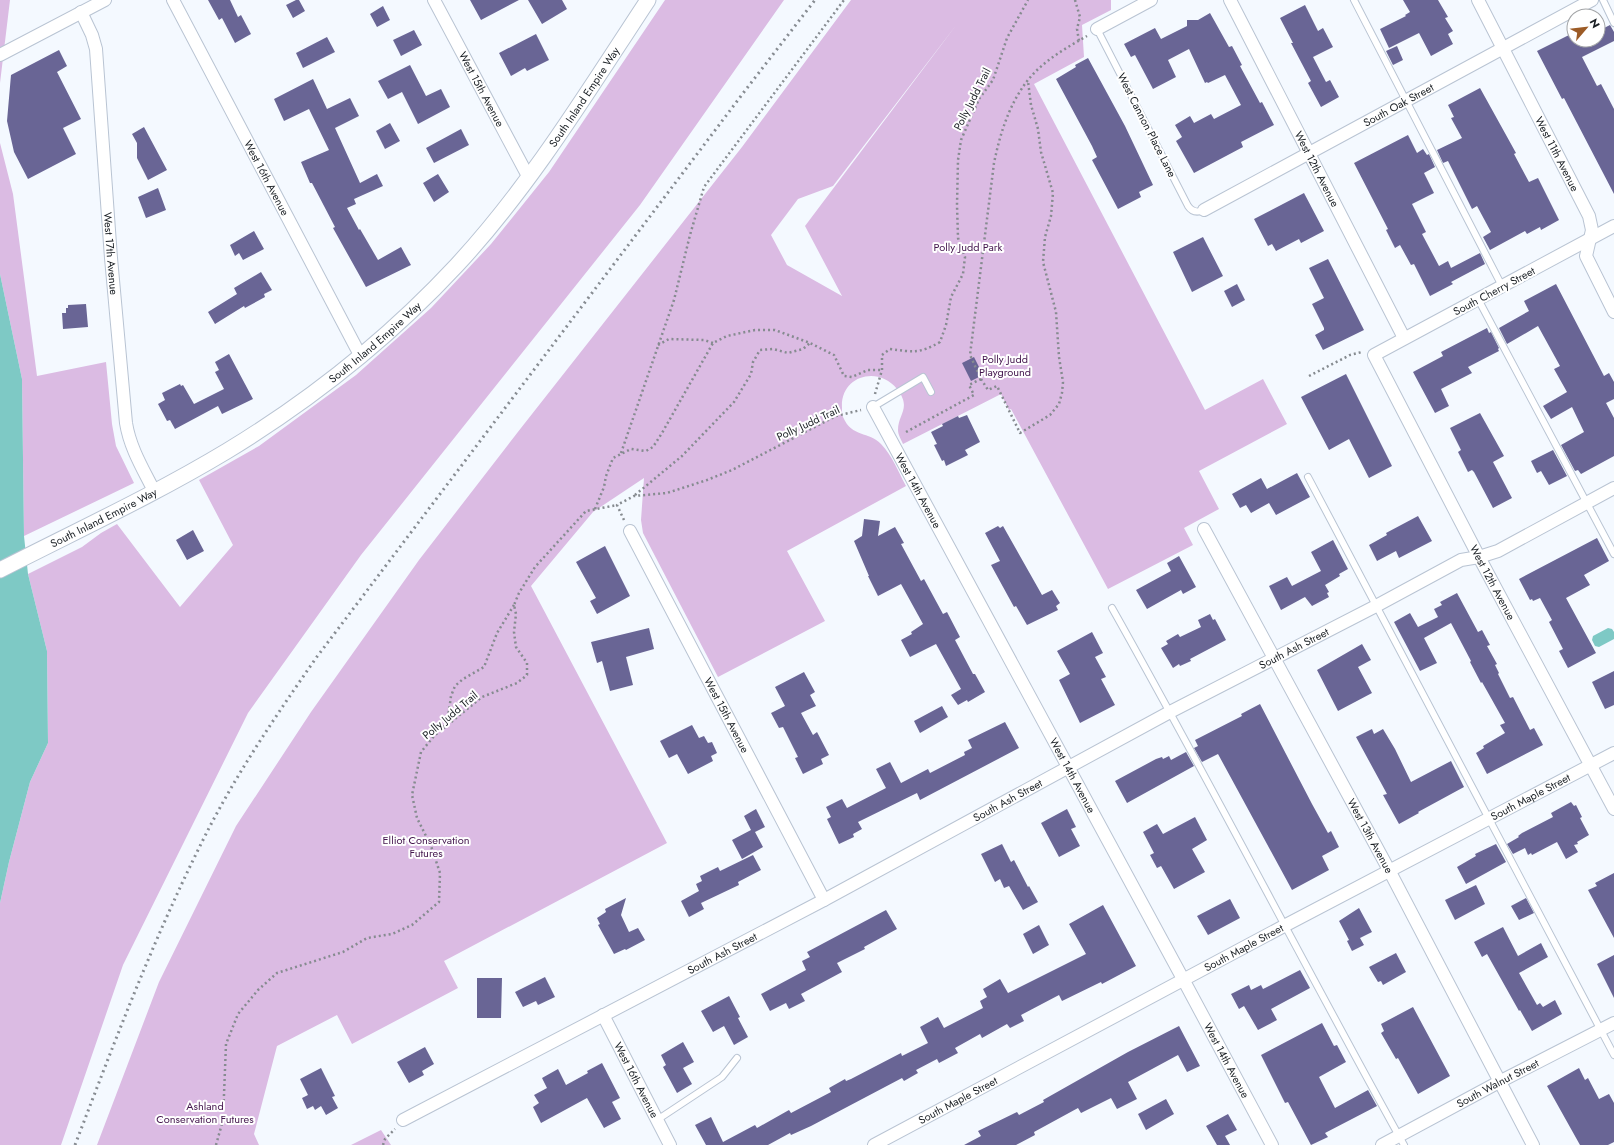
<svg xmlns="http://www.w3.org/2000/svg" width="1614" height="1145" font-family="Jost,sans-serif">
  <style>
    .green { fill: #dbbbe3; fill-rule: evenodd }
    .water { fill: #7ec9c5 }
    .building { fill: #696595 }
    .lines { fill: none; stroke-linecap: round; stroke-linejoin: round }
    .service-casing { stroke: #b9c4d3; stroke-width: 8 }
    .minor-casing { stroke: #b9c4d3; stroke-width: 14 }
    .tertiary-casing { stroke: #b9c4d3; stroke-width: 17 }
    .path { stroke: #868b90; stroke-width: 2.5; stroke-dasharray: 2 3; stroke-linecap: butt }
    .service { stroke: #fff; stroke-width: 6 }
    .minor { stroke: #fff; stroke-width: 12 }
    .tertiary { stroke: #fff; stroke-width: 15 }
    .rail { stroke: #878c92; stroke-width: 3; stroke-dasharray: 2 4; stroke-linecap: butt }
    .labels { text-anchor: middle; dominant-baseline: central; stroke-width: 4; stroke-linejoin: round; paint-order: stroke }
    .street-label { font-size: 11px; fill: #191e23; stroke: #fff }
    .park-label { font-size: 11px; fill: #43164d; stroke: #fff }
  </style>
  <rect width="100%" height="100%" fill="#f4f9ff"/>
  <path class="green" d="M0 0H10L0 83Z
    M665 0H784L640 205 361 555 248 713 123 965 61 1145H0V903L9 862 30 782 48 743 47 651 28 574 82 547 101 533 117 524 180 607 233 545 199 480 259 446 356 375 431 308 491 244 549 172Z
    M851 0H1111V10L1082 25 1084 57 1034 84 1205 410 1263 379 1287 424 1199 471 1219 509 1184 528 1193 545 1108 589 1011 409 1009 410 1001 394 903 444C901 439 898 435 898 430 898 414 912 408 897 389 878 365 840 376 842 408 842 411 842 414 843 417 852 438 869 431 881 444 892 455 899 473 906 486L787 551 825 621 718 677 643 533 641 520 644 478 593 512 531 586 667 843 444 961 458 988 352 1044 337 1015 277 1046 254 1134 259 1145H97L159 982 236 826 311 712 419 560 521 428 742 147ZM957 24 805 226 842 296 787 265 771 235 798 199 833 186Z
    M0 143 13 194 37 376 106 362 112 424 116 446 134 483 24 536 22 379 0 274Z
    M381 1130 391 1145H351Z"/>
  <path class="water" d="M0 274 22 379 24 536 28 574 47 651 48 743 30 782 9 862 0 903Z
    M1608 628 1612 629 1614 632V639L1599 647 1595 646 1592 640 1593 636Z"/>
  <path class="building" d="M208 0H230L238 17 241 15 251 34 235 43 222 18 219 20Z
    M296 0H299L305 11 293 18 286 5Z
    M470 0H519L481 20Z
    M528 0H562L567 9 542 24Z
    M1403 0H1438L1448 17 1445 18 1453 31 1448 34 1453 44 1431 56 1419 33 1389 48 1380 29 1406 16 1405 15 1410 12Z
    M1305 5 1318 31 1323 28 1333 47 1313 57 1326 82 1330 80 1339 97 1321 107 1308 83 1311 81 1291 43H1293L1280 18Z
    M383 6 390 20 377 27 370 14Z
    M1210 13 1229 47 1232 46 1242 65 1240 66 1260 103 1262 102 1274 125 1241 142 1243 147 1194 173 1176 141 1182 137 1175 125 1190 116 1194 123 1211 114 1214 119 1241 105 1225 75 1208 83 1207 82 1205 83 1189 49 1168 60 1176 77 1153 89 1135 55 1131 57 1124 44 1155 28 1161 39 1187 26V20H1198Z
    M1610 25 1614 32V41L1582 57 1597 86 1601 84 1614 109V194L1564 98 1562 99 1537 51 1573 33 1574 40H1598V31Z
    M414 30 422 45 401 56 393 40Z
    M536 34 549 60 527 71 525 68 511 76 499 53Z
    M327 37 335 52 303 68 296 53Z
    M1397 46 1403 60 1393 65 1386 51Z
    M59 50 67 66 57 72 81 119 63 128 76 154 28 179 14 152 7 121 11 75Z
    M1088 58 1125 126 1153 185 1139 192 1141 197 1118 209 1092 160 1097 157 1092 146 1056 79 1076 67 1075 65Z
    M410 65 426 96 441 89 450 107 418 124 402 92 388 99 378 81Z
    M313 79 327 109 350 98 359 116 335 128 360 183 377 174 383 186 354 199 356 204 347 208 359 230 360 229 378 260 401 247 411 265 366 287 333 228 335 227 312 183H310L301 162 329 150 309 109 284 121 274 99Z
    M1480 88 1516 153 1514 154 1529 182 1538 178 1559 220 1541 230 1540 227 1527 234 1525 231 1490 250 1483 237 1491 232 1477 206 1472 209 1448 161 1443 163 1437 150 1462 138 1451 118 1454 117 1448 105Z
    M390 123 400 141 385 149 376 131Z
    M144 127 167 170 148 180 137 158V143L132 134Z
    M461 129 469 145 434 163 426 148Z
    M1408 135 1417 153 1423 149 1427 155 1429 154 1435 167 1424 173 1434 193 1412 204 1426 232 1422 234 1439 266 1448 261 1451 268 1480 253 1485 264 1451 282 1453 284 1430 296 1414 264 1411 265 1400 245 1395 248 1386 230 1388 229 1354 163Z
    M438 174 449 192 434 202 423 183Z
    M158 188 166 210 146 218 138 197Z
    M1304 193 1324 231 1301 243 1299 239 1276 251 1272 244 1268 246 1254 219Z
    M254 231 264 249 243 260 239 253 235 256 230 245Z
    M1203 237 1223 276 1192 292 1173 252Z
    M1328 259 1364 330 1323 350 1315 335 1324 330V328L1312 304 1324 298 1309 268Z
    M261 272 272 290 264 294 265 297 245 308 244 306 215 324 208 312 237 294 234 288Z
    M1237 284 1245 300 1232 307 1224 291Z
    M1556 284 1604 376 1609 373 1614 382V399L1606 403 1614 418V456L1581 474 1578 470 1575 471 1561 445 1584 432 1572 407 1551 419 1543 406 1567 392 1554 369 1560 366 1538 326 1507 344 1499 328 1529 311 1524 301Z
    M86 304 88 327 63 329 62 313H66V308H68V305Z
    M1487 328 1489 333 1491 332 1499 348 1498 349 1499 351 1468 367 1472 373 1441 389 1449 406 1435 413 1413 372 1443 356 1441 352Z
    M229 354 253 399 222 414 218 406 175 429 170 420 167 421 158 404 165 400 162 393 180 384 181 386 183 385 194 404 224 389 215 372 219 370 215 362Z
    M974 357 983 375 971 381 962 363Z
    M1346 374 1392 466 1369 478 1349 439 1329 450 1301 397Z
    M1480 413 1504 456 1493 462 1512 498 1493 508 1474 472 1472 470 1468 472 1458 452 1461 450 1450 428Z
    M967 415 980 442 965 450 968 455 946 466 944 460 942 461 934 445 937 444 931 432 943 426 942 424 958 416 959 418Z
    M1553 450 1567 476 1549 485 1541 471 1537 473 1531 461Z
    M1297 473 1310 497 1276 515 1269 503 1251 513 1246 505 1240 508 1232 494 1261 478 1267 489Z
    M1418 516 1432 541 1399 558 1396 551 1377 561 1369 545 1387 535 1386 533Z
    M864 519 880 521 878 536 895 527 904 543 901 544 921 581 924 579 943 614 947 612 960 637 955 640 973 674H975L985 692 968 702 967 700 958 705 951 695 961 689 936 644 910 657 901 640 912 634 911 632 923 624 901 584 878 596 868 576H869L854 541 862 536Z
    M998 526 1000 528 1003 526 1042 595 1052 590 1060 603 1056 606 1058 610 1027 625 1016 606 1014 607 991 565 1000 561 985 533Z
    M193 530 204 551 187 560 176 540Z
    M1597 538 1609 561 1584 575 1590 585 1566 598 1596 653 1568 668 1559 651 1563 649 1549 622 1552 620 1540 598 1533 601 1532 599 1530 600 1519 579Z
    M1333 540 1348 569 1339 574 1340 576 1325 585 1329 592 1327 593 1329 597 1312 606 1305 597 1281 610 1269 586 1287 577 1292 586 1321 571 1311 552Z
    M605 546 630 596 597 614 590 601 596 598 576 562Z
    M1179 556 1196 587 1183 594 1181 590 1147 609 1136 590 1171 571 1167 563Z
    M1457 593 1478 632 1482 630 1490 645 1487 646 1497 664 1495 665 1499 673 1498 674 1510 698 1513 697 1530 730 1534 728 1543 745 1487 774 1476 753 1484 748 1483 746 1505 733 1500 725 1505 723 1482 682 1481 683 1470 662 1471 661 1451 623 1424 638 1437 663 1420 671 1394 622 1410 613 1418 627 1438 617 1434 609 1442 605 1440 602Z
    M1210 614 1213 620 1215 619 1226 640 1190 659 1191 661 1180 666 1179 664 1173 668 1161 648 1168 644 1166 641 1178 634 1180 637 1201 627 1198 620Z
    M649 628 654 649 626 657 633 685 610 691 602 661 597 663 591 642Z
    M1092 632 1103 653 1095 657 1106 677 1101 679 1115 705 1080 723 1059 680 1070 674 1057 651Z
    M1362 644 1371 660 1358 667 1372 693 1338 711 1317 670Z
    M1614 671V705L1605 709 1592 682Z
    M804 672 815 692 810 695 816 706 801 713 813 735 817 732 829 755 821 759 823 764 803 774 795 758 798 757 783 727 779 728 771 713 785 706 775 687Z
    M1260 704 1312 804 1328 833 1331 831 1339 847 1322 856 1329 870 1292 890 1218 754 1202 762 1194 748 1198 746 1195 740 1242 716 1241 714Z
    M942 706 948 717 920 733 914 721Z
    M1005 722 1019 748 920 800 917 793 858 822 862 829 853 834 854 837 839 844 827 819 831 817 826 807 842 799 847 808 886 788 876 769 890 762 901 783 928 769 930 773 965 755 964 752 972 748 968 740Z
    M692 725 699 738 704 736 708 743 712 742 717 753 711 756 713 761 688 774 677 754 669 758 660 741Z
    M1372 729 1374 734 1383 729 1395 749 1411 782 1451 761 1464 787 1418 812 1419 813 1399 824 1383 795 1387 794 1356 737Z
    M1186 752 1194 766 1127 803 1115 781 1156 759 1162 757 1163 759 1169 756 1171 760Z
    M1571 802 1574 806 1576 805 1582 817 1580 818 1589 835 1577 842 1578 844 1574 845 1578 852 1566 859 1557 842 1532 855 1531 853 1528 855 1525 848 1513 854 1507 844 1519 837 1518 836 1522 833 1553 817 1551 813Z
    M756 809 765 827 755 832 763 847 742 859 732 840 751 830 744 816Z
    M1067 809 1076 827 1071 829 1080 846 1059 857 1041 823Z
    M1195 817 1207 840 1192 849 1205 872 1174 889 1161 866 1157 868 1150 855 1154 853 1143 832 1157 824 1163 834Z
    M1002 844 1011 862 1014 860 1028 887 1029 886 1038 902 1023 910 1009 886 1004 888 1000 879 995 882 981 854Z
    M1496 844 1506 862 1466 884 1457 867 1476 856 1475 854Z
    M753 855 761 870 738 882 739 885 701 903 704 909 689 917 681 901 699 891 696 884 702 881 700 876 718 867 720 871Z
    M1614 873V938L1588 890 1597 886 1595 883Z
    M1476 885 1485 904 1455 920 1445 900Z
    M626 898 621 915 629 932 638 928 645 940 626 950 625 949 614 954 598 925 600 924 597 918 606 912 605 909Z
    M1526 898 1534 913 1519 920 1511 906Z
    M1230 899 1240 918 1208 935 1197 916Z
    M1103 905 1136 966 1102 984 1101 982 1062 1001 1059 995 1021 1015 1024 1021 1010 1028 1007 1024 982 1038 980 1034 955 1048 958 1053 939 1063 937 1059 916 1070 918 1073 904 1081 902 1078 811 1126 791 1135 790 1133 768 1145H706L695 1125 711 1117 723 1142 755 1125 757 1128 789 1110 791 1113 831 1092 829 1088 845 1079 846 1081 851 1079 901 1053 902 1056 928 1043 920 1027 938 1017 944 1028 983 1008 980 1001 987 997 983 989 1000 979 1008 993 1086 954 1069 924Z
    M1359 908 1372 932 1360 938 1364 945 1352 951 1347 941 1349 940 1339 921Z
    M886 910 897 929 864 947 865 949 837 963 842 972 801 994 805 1001 789 1009 786 1003 770 1011 761 994 806 970 802 961 810 957 807 952Z
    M1039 925 1049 945 1033 954 1023 934Z
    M1503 927 1518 956 1541 943 1548 957 1519 973 1537 1005 1540 1003 1543 1007 1555 1000 1562 1014 1532 1031 1520 1010 1519 1011 1487 954 1482 957 1474 942Z
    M1396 953 1406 972 1383 985 1381 981 1378 982 1369 967Z
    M1614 955V998L1597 964Z
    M1300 970 1310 988 1271 1009 1277 1020 1258 1030 1244 1006 1239 1009 1231 994 1249 985 1251 990 1261 985 1263 989Z
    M545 977 555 997 538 1005 536 1001 523 1007 515 992Z
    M477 978H502L501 1018H477Z
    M729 996 740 1017 738 1018 748 1037 734 1045 724 1026 713 1032 701 1011Z
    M1413 1007 1450 1076 1418 1094 1398 1058 1396 1059 1381 1033 1384 1031 1381 1024Z
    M1322 1023 1334 1046 1337 1045 1346 1062 1319 1077 1335 1108 1368 1090 1377 1106 1325 1133 1328 1137 1311 1145 1288 1102 1285 1103 1261 1055Z
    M1179 1026 1200 1066 1187 1072 1178 1055 1128 1082 1137 1099 1117 1109 1111 1098 1081 1113 1078 1108 1034 1132 1035 1135 1016 1145H964L981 1136 978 1131 1017 1112 1019 1115 1044 1102 1043 1100 1128 1052Z
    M683 1042 694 1062 683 1068 692 1084 677 1093 663 1067 666 1065 661 1055Z
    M425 1047 434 1064 422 1071 424 1075 409 1083 397 1062Z
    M602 1063 620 1098 612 1102 621 1119 604 1128 587 1098 541 1123 533 1107 539 1103 534 1095 547 1088 542 1078 558 1069 566 1085 588 1073 587 1071Z
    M321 1068 335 1096 332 1097 338 1108 326 1115 321 1106 315 1110 313 1106 307 1109 302 1098 308 1095 300 1079Z
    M1579 1068 1585 1080 1588 1078 1599 1099 1609 1094 1614 1103V1142L1608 1145H1580L1547 1086Z
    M1166 1099 1174 1114 1146 1130 1138 1114Z
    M1228 1114 1237 1130 1225 1136 1230 1145H1217L1206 1126Z"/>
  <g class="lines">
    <g class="service-casing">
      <path id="service" d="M1354 0 1502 286
        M1603 0 1614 23
        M1097 29 1188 206C1192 212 1197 213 1204 210
        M1478 299 1614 554
        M873 407 923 377 931 392
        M1308 477 1614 1055
        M1112 608C1212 785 1305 967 1404 1145
        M657 1120 722 1077 737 1058"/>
    </g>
    <g class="minor-casing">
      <g id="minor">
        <path id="s1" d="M173 0 360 355"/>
        <path id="s2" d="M434 0 529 178"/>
        <path id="s3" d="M1230 0 1404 338"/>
        <path id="s4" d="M1478 0 1589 216 1592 230 1586 256 1614 312"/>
        <path id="s5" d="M81 12 92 35 96 49 111 258 126 423C130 448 143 469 154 491"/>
        <path d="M1097 29 1151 0"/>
        <path d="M0 55 105 0"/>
        <path id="s6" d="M1204 210 1592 0"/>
        <path id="s7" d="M1614 226 1374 355 1479 557 1614 809"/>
        <path id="s8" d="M873 407 1183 979 1272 1145"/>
        <path id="s9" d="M1204 529 1389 870 1533 1145"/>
        <path id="s10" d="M630 531 824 900"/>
        <path id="s11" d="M603 1015 670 1145"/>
        <path id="s12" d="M403 1120 824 900 1170 712 1376 606 1461 560 1479 557 1498 551 1614 488"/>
        <path id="s13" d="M874 1145 1284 926 1614 753"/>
        <path id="s14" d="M1382 1145 1499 1082 1614 1023"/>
      </g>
    </g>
    <g class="tertiary-casing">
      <g id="tertiary">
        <path id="s15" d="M0 570C76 531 154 495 227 451 311 400 390 337 457 265 531 185 588 91 648 0"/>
      </g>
    </g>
    <path class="path" d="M1075 0 1080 17 1077 29 1079 41
      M658 345 669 339 704 340 713 343
      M1309 376 1350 355 1362 352
      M981 379 988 390 997 386 1020 433 1050 415 1059 404 1062 393 1063 382 1059 357 1056 312 1043 262 1045 237 1051 216 1053 193 1041 152 1038 129 1031 105 1028 81
      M875 394 882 370V355L890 349C913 352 919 354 940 342L946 325 951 297 963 274 965 257 958 238 957 205 958 160 961 140 979 99 993 80 1007 38 1028 0
      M906 432 974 395 969 385 981 379 970 355 994 163C1000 134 1009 104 1028 80 1043 61 1066 48 1087 36
      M621 453 674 300 690 235 704 187 844 0
      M635 495 682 456 734 402 751 374 753 362 760 350 773 349 788 353 803 349 810 343
      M595 509 604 487 606 476 613 458 631 449 646 451 653 447 662 433 713 343 727 336 755 330H775L810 343 834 355 844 376 852 377 868 370H882
      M624 520 617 505 634 496 667 493 707 480 732 470 836 416 861 410
      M443 727 449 711 451 696 455 686 463 679 484 667 497 633 514 605
      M216 1145 223 1120 226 1044 238 1014 258 990 277 973 343 952 367 938 392 934 412 925 439 902 440 873 431 846 417 818 412 795 421 752 434 736 482 697 517 683 527 675V663L516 647 514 632 516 614 514 605 519 593 535 567 586 511 617 505
      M383 1145 385 1139 395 1129"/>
    <use href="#service" class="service"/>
    <use href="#minor" class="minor"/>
    <use href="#tertiary" class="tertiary"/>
    <path class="rail" d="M75 1145C114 1043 153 940 202 842 234 777 275 717 316 658L744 92 815 0"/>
  </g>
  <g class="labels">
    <g class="street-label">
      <text stroke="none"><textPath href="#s2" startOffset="101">West 15th Avenue</textPath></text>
      <text stroke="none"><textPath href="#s15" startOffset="764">South Inland Empire Way</textPath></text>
      <text transform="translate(972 99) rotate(-63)">Polly Judd Trail</text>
      <text stroke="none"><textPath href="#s6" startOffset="221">South Oak Street</textPath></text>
      <text transform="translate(1147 125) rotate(63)">West Cannon Place Lane</text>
      <text stroke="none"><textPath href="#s4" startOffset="173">West 11th Avenue</textPath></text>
      <text stroke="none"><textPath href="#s3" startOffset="190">West 12th Avenue</textPath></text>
      <text stroke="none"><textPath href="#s1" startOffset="201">West 16th Avenue</textPath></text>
      <text stroke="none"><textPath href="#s5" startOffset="245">West 17th Avenue</textPath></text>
      <text transform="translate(1494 291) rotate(-28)">South Cherry Street</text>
      <text stroke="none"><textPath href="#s15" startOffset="440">South Inland Empire Way</textPath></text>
      <text transform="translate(808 423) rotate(-25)">Polly Judd Trail</text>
      <text stroke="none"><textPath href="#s8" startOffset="95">West 14th Avenue</textPath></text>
      <text stroke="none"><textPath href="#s15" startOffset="116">South Inland Empire Way</textPath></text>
      <text stroke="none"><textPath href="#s7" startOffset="529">West 12th Avenue</textPath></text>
      <text stroke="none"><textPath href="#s12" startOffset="1008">South Ash Street</textPath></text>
      <text transform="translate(450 715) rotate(-40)">Polly Judd Trail</text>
      <text stroke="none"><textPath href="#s10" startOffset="208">West 15th Avenue</textPath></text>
      <text stroke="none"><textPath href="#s8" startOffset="419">West 14th Avenue</textPath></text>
      <text stroke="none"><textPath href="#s13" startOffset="743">South Maple Street</textPath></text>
      <text stroke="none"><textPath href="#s12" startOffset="684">South Ash Street</textPath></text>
      <text stroke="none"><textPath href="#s9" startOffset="349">West 13th Avenue</textPath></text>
      <text stroke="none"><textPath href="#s13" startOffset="419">South Maple Street</textPath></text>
      <text stroke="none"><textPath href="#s12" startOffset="360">South Ash Street</textPath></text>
      <text stroke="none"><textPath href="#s8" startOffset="743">West 14th Avenue</textPath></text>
      <text stroke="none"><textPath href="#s11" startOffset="73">West 16th Avenue</textPath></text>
      <text stroke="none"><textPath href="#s14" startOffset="131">South Walnut Street</textPath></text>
      <text stroke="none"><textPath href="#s13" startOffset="95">South Maple Street</textPath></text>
    </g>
    <g class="park-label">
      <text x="968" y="247">Polly Judd Park</text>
      <text x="1005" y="359">Polly Judd<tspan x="1005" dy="13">Playground</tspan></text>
      <text x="426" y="840">Elliot Conservation<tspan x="426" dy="13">Futures</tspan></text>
      <text x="205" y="1106">Ashland<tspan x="205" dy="13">Conservation Futures</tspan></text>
    </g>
  </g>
  <g transform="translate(1586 28) rotate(62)"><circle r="19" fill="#ffffff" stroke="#a3a5a7"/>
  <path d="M0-3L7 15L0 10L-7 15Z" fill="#9c5b26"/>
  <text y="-6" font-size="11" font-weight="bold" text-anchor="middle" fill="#191e23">N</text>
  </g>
</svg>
